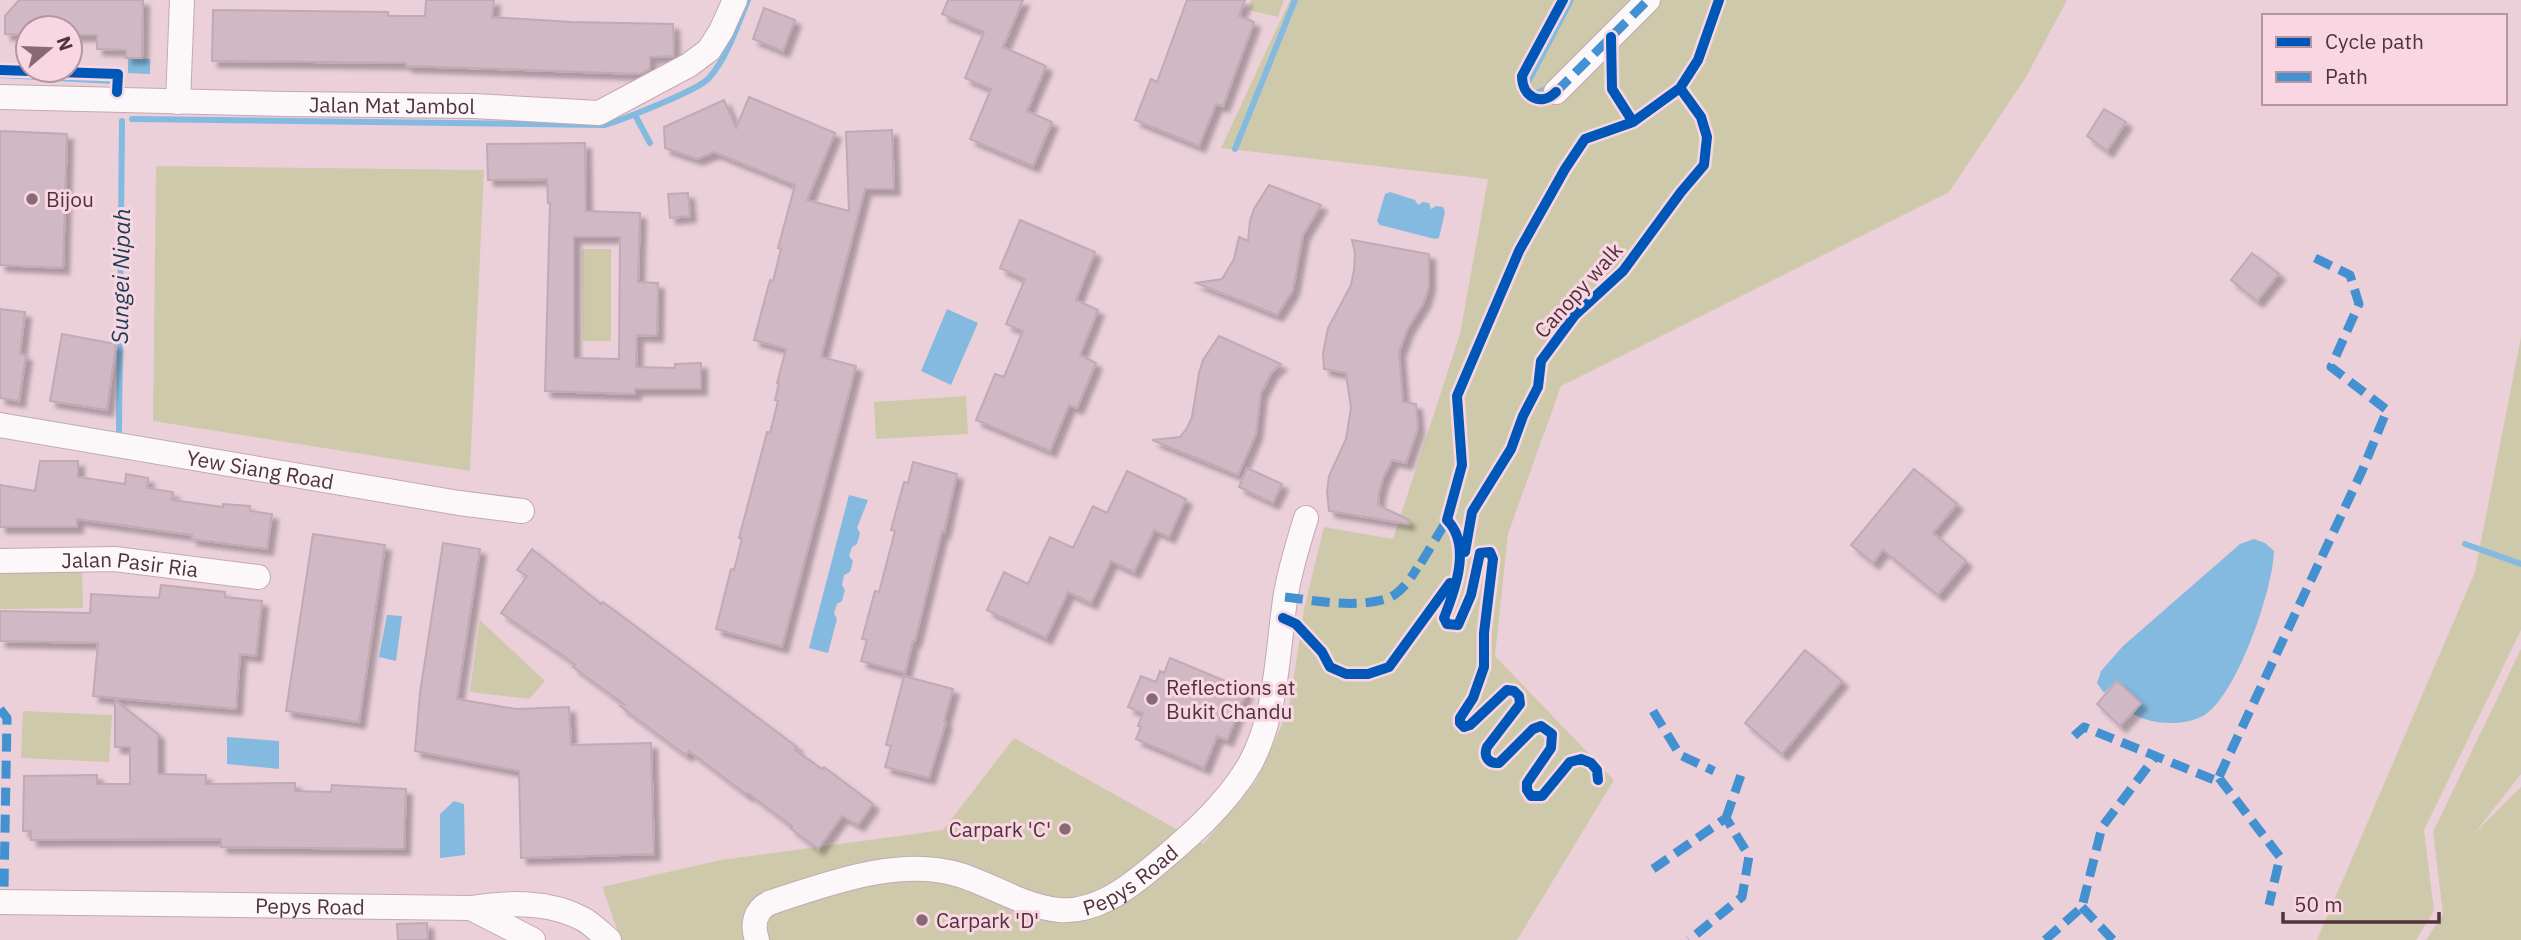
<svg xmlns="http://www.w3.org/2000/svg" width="2521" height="940" font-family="'IBM Plex Sans',sans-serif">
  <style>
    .green { fill: #cfc9ab }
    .water { fill: #84bae0 }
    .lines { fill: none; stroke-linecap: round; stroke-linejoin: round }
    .stream { stroke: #84bae0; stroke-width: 6 }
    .building { fill: #d0b8c5; stroke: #c1a9b6; stroke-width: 2; fill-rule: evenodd; filter: url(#shadow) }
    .minor-casing { stroke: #c3a9b2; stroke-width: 26 }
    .minor { stroke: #fcf8f9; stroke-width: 24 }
    .quiet { stroke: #4391d0; stroke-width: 9; stroke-dasharray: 18 9; stroke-linecap: butt }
    .cycleway-casing { stroke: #f9d7e2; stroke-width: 15 }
    .cycleway { stroke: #0057b8; stroke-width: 10 }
    .poi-dot { fill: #886974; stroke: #f9d7e2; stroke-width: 2.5 }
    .labels { text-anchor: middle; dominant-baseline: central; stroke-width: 6; stroke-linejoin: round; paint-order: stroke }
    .street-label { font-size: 21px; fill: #52323d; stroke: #f9d7e2 }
    .poi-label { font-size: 21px; fill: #52323d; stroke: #f9d7e2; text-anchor: start }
    .water-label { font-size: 23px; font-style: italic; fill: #193f55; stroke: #f9d7e2 }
  </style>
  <defs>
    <filter id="shadow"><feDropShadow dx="6" dy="6" stdDeviation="2" flood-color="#0004"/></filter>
  </defs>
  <rect width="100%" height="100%" fill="#ebd0d9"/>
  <path class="green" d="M1251 0H1284L1278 17 1249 10Z
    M1290 0H2067L2026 77 1949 192 1561 386 1508 534 1495 656 1614 780 1517 940H621L602 887 721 860 943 830 1014 738 1203 844 1256 781 1289 709 1304 609 1324 527 1393 539 1460 334 1488 179 1221 148Z
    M156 166 484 170 470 471 153 421Z
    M582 249H611V341H583Z
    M2521 337V630L2424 830 2434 911 2416 940H2317L2475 572Z
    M966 396 968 434 876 439 874 402Z
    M82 570 83 608 0 609V571Z
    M480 620 545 681 529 699 470 692Z
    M2521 649V774L2474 834 2521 787V940H2426L2443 914 2433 832Z
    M23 711 112 715 109 762 21 758Z"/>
  <path class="water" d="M128 58 150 59V74L128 73Z
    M1390 192 1415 200 1418 205 1423 202 1429 203 1431 209 1436 206 1443 207 1445 212 1439 238 1435 239 1380 225 1377 221 1385 194Z
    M947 309 978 323 951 385 921 371Z
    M849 495 868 500 857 528 860 533 857 544 852 547 849 556 853 561 850 572 844 575 842 585 845 590 842 601 837 604 834 613 837 619 828 653 809 648Z
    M2254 539 2265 543 2274 551C2273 589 2238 692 2206 714 2187 727 2152 725 2133 714L2142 703 2117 680 2104 693 2097 683 2101 671 2123 646 2240 544Z
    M387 615 402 616 396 661 379 657Z
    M227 737 279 741V769L227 764Z
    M454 801 464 804 465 855 440 858V814Z"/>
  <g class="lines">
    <path class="stream" d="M0 75 114 81 119 89
      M1550 88 1532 94 1526 86 1571 0
      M635 115 650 143
      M132 119 605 125C624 119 699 90 709 78 728 56 737 26 748 0
      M1235 149 1295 0
      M119 431 122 121
      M2465 544 2521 564"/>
  </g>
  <path class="building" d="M19 0H143L142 58H126V50L97 49V35H70V28H28V35L5 34V16Z
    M426 0H494L492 17 571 22 673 24 674 56 650 57V69L640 74 406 66V63L212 61 213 10 388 12V16H425Z
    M948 0H1023L1003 47 1046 66 1027 111 1052 122 1033 166 970 139 991 89 965 78 984 32 942 14Z
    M1187 0H1245L1239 16 1254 22 1223 106 1216 104 1199 146 1135 120 1151 79 1157 82Z
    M764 8 795 20 783 51 753 39Z
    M749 97 835 133 807 200 849 211 846 132 892 130 894 189H865L821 357 856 366 782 647 716 629 731 569 734 570 742 539 739 538 767 432 770 433 778 401 775 400 779 383H777L786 349 754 340 770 280 773 281 781 249 778 248 795 185 714 152 697 159 665 148 664 127 724 100 736 128Z
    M2104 109 2126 122 2107 151 2087 136Z
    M0 131 67 134 63 268 0 265Z
    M585 143 586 211 640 213 638 282 658 283 657 336 637 335 636 367 675 368V364L701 363V389H635V394L545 391 550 203H548L547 179 488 180 487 144ZM574 237H620L619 359 574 358Z
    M1269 185 1321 205 1303 235 1293 290 1277 315 1196 283 1222 279 1234 259 1239 237 1248 241 1250 221 1254 209Z
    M688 193 690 216 670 218 668 194Z
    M1020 220 1095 252 1076 300 1098 310 1080 355 1096 363 1077 408 1069 405 1050 451 976 420 995 374 1004 377 1023 331 1006 324 1025 279 1000 268Z
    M1352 240 1429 254V286L1424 302 1408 328 1399 352 1403 402 1416 404 1418 428 1406 463 1392 460 1383 478 1379 493 1378 505 1409 520 1408 524 1329 511 1327 492 1329 476 1346 439 1351 408 1346 373 1324 369 1323 353 1328 328 1351 285 1354 270 1355 253Z
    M2252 253 2279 274 2257 301 2231 280Z
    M0 309 25 312 20 354 26 355 19 401 0 398Z
    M62 334 116 344 107 410 50 401Z
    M1219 336 1281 364 1272 372 1261 393 1256 434 1238 475 1152 440 1180 437 1187 428 1192 417 1199 373 1203 360Z
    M40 461H78V477L125 484 126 474 148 478 147 488 173 492 172 500 223 507V504L250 506V511L272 514 267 549 191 539 192 535 77 519V527H0V485L35 491Z
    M913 462 957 474 944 532 942 531 915 641H913L905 673 861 661 867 640 862 639 875 591 879 592 895 531 891 530 904 482 908 483Z
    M1247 468 1282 484 1273 503 1239 487Z
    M1914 469 1957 504 1933 533 1966 561 1938 595 1883 550 1873 563 1851 545Z
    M1127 471 1186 499 1169 537 1154 530 1134 572 1111 561 1091 603 1068 592 1046 638 987 610 1004 572 1028 584 1050 537 1073 548 1093 506 1107 513Z
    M313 534 385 545 359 722 286 711Z
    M443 543 480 549 457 699 516 709 569 707 571 745 651 743 654 854 521 858 519 771 415 751 420 693Z
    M532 549 601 604 603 602 797 747 795 750 822 769 824 767 873 804 858 825 842 816 818 849 790 828 792 826 748 793 747 795 689 751 686 755 676 748 620 706 625 705 573 667 575 665 561 654 501 613 527 576 517 570Z
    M161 585 225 592V597L262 601 256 656 240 654 236 709 93 696 98 643 0 641V611L90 613 91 594 159 598Z
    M1805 650 1842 681 1782 754 1745 723Z
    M1170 658 1247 690 1227 740 1217 736 1204 768 1136 739 1141 727 1138 726 1143 713 1128 707 1141 676 1156 682 1160 671 1164 673Z
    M904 676 953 689 944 721 946 722 929 778 885 767 891 746 886 745Z
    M2117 681 2141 703 2120 726 2097 704Z
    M115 700 158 734V774L206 775V784L295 783V791L331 792 332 785 406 789 404 849 221 847V839L31 840V831H23L24 776 97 775V784H130V747H115Z
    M427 923 428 940H398L397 924Z"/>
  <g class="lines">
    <g class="minor-casing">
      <g id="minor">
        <path d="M1556 92 1648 0"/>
        <path id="s1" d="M0 97 288 104 474 106 599 113 689 65 709 50 721 31 735 0"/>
        <path d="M178 102 182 0"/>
        <path id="s2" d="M0 425 459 503 522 511"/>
        <path id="s3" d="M0 561 115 559 258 577"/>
        <path id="s4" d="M0 902 471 908C509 902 549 901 583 919 592 924 601 933 609 940"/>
        <path d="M471 908 533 940"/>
        <path id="s5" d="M757 940C752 925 754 911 769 903 827 884 900 856 960 875 992 885 1025 907 1059 910 1095 913 1127 889 1153 867 1188 838 1227 804 1250 764 1277 714 1277 655 1285 600 1289 572 1298 544 1306 518"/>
      </g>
    </g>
    <use href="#minor" class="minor"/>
    <path class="quiet" d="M1556 92 1648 0
      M1421 563 1447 520
      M1285 597C1318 601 1354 608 1386 599 1399 595 1410 580 1417 568
      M0 709 7 718 4 888
      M1653 711 1680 755 1714 771
      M2074 736 2084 727 2217 781 2362 471 2387 410 2331 367 2359 304 2350 275 2313 257
      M2219 778 2280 857 2269 905
      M1726 818 1742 772
      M1653 869 1726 818 1749 856 1742 897 1689 940
      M2082 907 2113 940
      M2045 940 2082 907 2102 827 2156 756"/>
    <g class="cycleway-casing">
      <path id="cycleway" d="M1611 37 1612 89 1633 122 1680 88 1698 60 1719 0
        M0 70 118 74 117 92
        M1556 92C1541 107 1522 97 1522 76L1563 0
        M1465 552 1472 512 1511 449 1523 416 1538 387 1541 361 1575 315 1623 271 1681 192 1704 165 1707 137 1701 117 1680 88
        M1283 618 1296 624 1322 652 1330 667 1346 674H1368L1389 667 1450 583
        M1598 780 1597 770 1591 763 1581 759 1570 762 1542 796H1531L1527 790V783L1551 748 1552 734 1541 726 1533 729 1499 763C1489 764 1483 757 1487 747L1520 704 1519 696 1514 691 1507 690 1470 725 1464 727 1460 723V718L1473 698 1484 667V633L1493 559 1490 552 1480 553 1471 595 1458 625 1447 624 1444 618C1455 590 1472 545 1447 520L1462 465 1457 396 1519 251 1565 169 1585 139 1633 122"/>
    </g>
    <use href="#cycleway" class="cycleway"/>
  </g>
  <g class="poi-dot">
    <circle cx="32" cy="199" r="7"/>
    <circle cx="1152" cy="699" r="7"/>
    <circle cx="1065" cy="829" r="7"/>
    <circle cx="922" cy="920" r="7"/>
  </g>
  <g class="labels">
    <g class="street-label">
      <text stroke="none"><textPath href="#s1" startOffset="392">Jalan Mat Jambol</textPath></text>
      <text transform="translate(1578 290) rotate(-48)">Canopy walk</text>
      <text stroke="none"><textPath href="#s2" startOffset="264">Yew Siang Road</textPath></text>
      <text stroke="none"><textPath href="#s3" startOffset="130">Jalan Pasir Ria</textPath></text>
      <text stroke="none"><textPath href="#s5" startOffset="424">Pepys Road</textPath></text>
      <text stroke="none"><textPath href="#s4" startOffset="310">Pepys Road</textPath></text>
    </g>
    <g class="poi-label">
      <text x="46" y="199">Bijou</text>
      <text x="1166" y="687">Reflections at<tspan x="1166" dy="24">Bukit Chandu</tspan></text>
      <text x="1051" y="829" text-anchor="end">Carpark 'C'</text>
      <text x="936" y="920">Carpark 'D'</text>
    </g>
    <g class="water-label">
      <text transform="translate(120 276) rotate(-89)">Sungei Nipah</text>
    </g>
  </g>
  <rect x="2262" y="14" width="245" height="91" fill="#f9d7e2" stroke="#b695a0" stroke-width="2"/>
  <rect x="2276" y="37" width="35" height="10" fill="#0057b8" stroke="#b695a0" stroke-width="2"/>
  <text x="2325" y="49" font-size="21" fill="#52323d">Cycle path</text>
  <rect x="2276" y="72" width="35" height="10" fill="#4391d0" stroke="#b695a0" stroke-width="2"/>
  <text x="2325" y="84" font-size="21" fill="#52323d">Path</text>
  <g transform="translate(49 49) rotate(71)"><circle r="33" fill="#f9d7e2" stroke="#b695a0" stroke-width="2"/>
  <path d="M0-5L12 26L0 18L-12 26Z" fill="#886974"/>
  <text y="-10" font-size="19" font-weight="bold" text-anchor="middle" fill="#52323d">N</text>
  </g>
  <path d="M2283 912v10h156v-10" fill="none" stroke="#52323d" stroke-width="3.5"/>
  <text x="2294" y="912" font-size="21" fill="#52323d" stroke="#f9d7e2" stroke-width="5" paint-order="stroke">50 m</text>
</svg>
